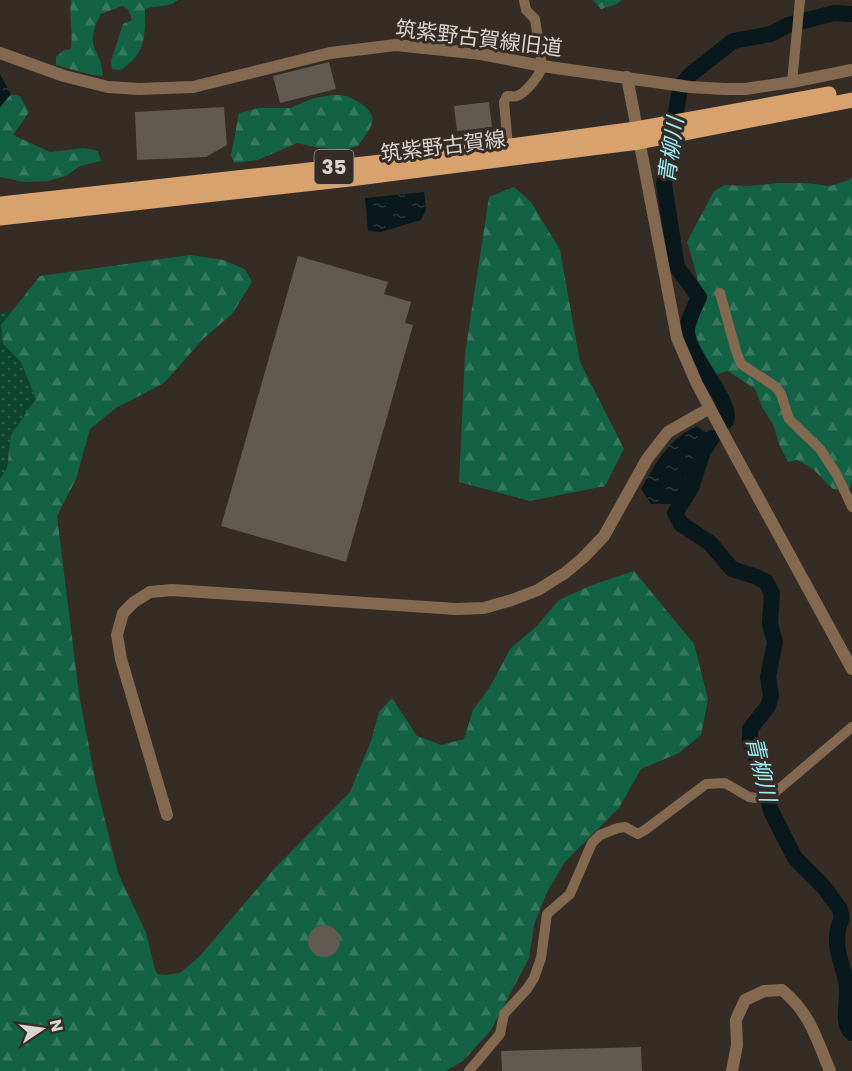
<svg xmlns="http://www.w3.org/2000/svg" width="852" height="1071" font-family="Poppins,'Noto Sans JP',sans-serif">
  <style>
    .grass { fill: url(#grass-dots) }
    .forest { fill: url(#forest-firs) }
    .water { fill: url(#water-ripples) }
    .lines { fill: none; stroke-linecap: round; stroke-linejoin: round }
    .river { stroke: #09181a; stroke-width: 16 }
    .building { fill: #615a50 }
    .minor { stroke: #836950; stroke-width: 10 }
    .tertiary { stroke: #836950; stroke-width: 12 }
    .primary { stroke: #d7a26e; stroke-width: 15 }
    .labels { text-anchor: middle; dominant-baseline: central; stroke-width: 6; stroke-linejoin: round; paint-order: stroke }
    .shield { fill: #352c25; stroke: #a8a29c; stroke-width: 1.5 }
    .shield-label { font-size: 20px; font-weight: bold; fill: #d9d4cf }
    .street-label { font-size: 21px; fill: #d9d4cf; stroke: #352c25 }
    .water-label { font-size: 22px; font-style: italic; fill: #9aeffa; stroke: #352c25 }
  </style>
  <defs>
    <pattern id="grass-dots" width="8" height="8" patternUnits="userSpaceOnUse" patternTransform="scale(1.5)"><rect width="8" height="8" fill="#0e442f"/><path d="M2 2h.1M6 6h.1" fill="none" stroke="#305e4c" stroke-width="1.8" stroke-linecap="round"/></pattern>
    <pattern id="forest-firs" width="22" height="20" patternUnits="userSpaceOnUse" patternTransform="scale(1.5)"><rect width="22" height="20" fill="#146245"/><path d="M5 1l3.5 6h-7zM16 11l3.5 6h-7z" fill="#36785f"/></pattern>
    <pattern id="water-ripples" width="26" height="14" patternUnits="userSpaceOnUse" patternTransform="scale(1.5)"><rect width="26" height="14" fill="#09181a"/><path d="M2 4q2-2 4 0t4 0M15 11q2-2 4 0t4 0" fill="none" stroke="#2c393a"/></pattern>
  </defs>
  <rect width="100%" height="100%" fill="#352c25"/>
  <path class="grass" d="M12 311 1 325 3 344 21 362 36 399 11 435 7 469 0 479V313Z"/>
  <path class="forest" d="M71 0H178C168 8 157 5 145 9 145 37 146 53 121 70L112 69 111 61 123 24 132 20 128 9 122 6 101 14C96 23 90 37 94 47 100 61 101 59 103 76L92 75 56 65V57L64 50 71 49C73 32 69 17 71 0Z
    M593 0H622L617 4 601 9Z
    M11 94 20 96 29 112 13 135 50 152 84 148 98 151 101 161 80 166 66 176 48 181 24 182 0 177V107Z
    M332 95C347 95 350 96 363 105 382 119 368 131 358 146L343 150 319 148 297 143 258 160 234 163 231 155 239 113 259 108H290L314 98Z
    M852 177V482L848 491 833 489 812 468 797 460 788 462 779 444 773 424 762 407 755 389 728 371 717 374 701 364 689 333C706 296 698 279 687 242L714 191 725 185 748 186 779 183H806L830 186 849 180Z
    M514 187 531 202 560 250 580 362 624 449 605 486 530 501 459 482 465 354 489 197Z
    M190 255 223 260 245 269 252 282 232 314 203 339 164 383 116 408 90 429 76 479 57 516 79 694 96 784 118 873 146 933 155 970 158 974 166 975 180 973 200 956 273 870 350 792 371 741 379 712 392 698 417 736 441 745 464 739 473 710 490 687 510 649 537 626 559 600 592 585 634 571 694 644 708 699 701 735 679 753 641 769 619 808 564 863 547 892 534 925 529 958 491 1030 463 1061 446 1071H0V479L7 468 11 435 36 399 21 362 3 344 1 325 40 276Z"/>
  <path class="water" d="M0 74 11 94 0 107Z
    M424 192 426 210 421 220 381 232 368 231 365 198Z
    M697 426 708 434 697 449 685 489 673 504H651L641 489C656 463 668 439 697 426Z"/>
  <g class="lines">
    <path class="river" d="M726 421C733 402 690 358 687 333 686 323 695 307 699 297L677 267 664 185 679 94 683 83 691 74 733 41 771 34 788 25 834 13 852 14
      M712 438 703 451 691 488 675 513 681 524 710 543 732 569 757 577 766 582 772 593 770 624 775 642 768 677 771 696 768 706 750 729V742L762 772 771 811 795 858 823 886 840 909 842 919C838 925 837 934 837 942 837 957 846 973 847 988 848 1001 841 1025 852 1033"/>
  </g>
  <path class="building" d="M329 62 336 89 280 103 273 76Z
    M489 102 492 127 457 131 454 106Z
    M224 107 227 145 206 157 137 160 135 112Z
    M298 256 388 282 384 294 411 302 405 323 413 325 346 562 221 526Z
    M308 941a16 16 0 1 1 32 0a16 16 0 1 1-32 0Z
    M641 1047 642 1071H502L501 1051Z"/>
  <g class="lines">
    <path class="minor" d="M792 82 800 0
      M508 146 504 102 507 96C511 96 514 97 517 96 526 93 541 74 542 66L535 19 526 10 524 0
      M720 293 736 351 741 364 776 387 781 394 789 419 820 449 837 475 852 507
      M469 1071 500 1034 504 1014 527 989 534 978 541 958 547 914 570 894 592 843 600 835 618 828 625 827 638 834 645 830 706 784 725 783 749 797 756 798 773 794 852 727"/>
    <path class="tertiary" d="M0 53 64 76 108 87 139 89 193 87 330 53 396 45 481 54 542 66 690 87 725 89H745L792 82 852 70
      M627 77 677 338 697 384 729 444 852 669
      M167 815 121 659 117 635 123 613 134 602 150 592 172 590 456 609 484 608 512 600 538 590 565 573 583 558 604 536 647 459 668 432 710 408
      M732 1071 737 1045 736 1020 745 1000 764 991 782 990C811 1014 816 1038 830 1071"/>
    <path class="primary" d="M0 204 445 155 636 129 829 94
      M0 218 350 179 639 142 852 100"/>
  </g>
  <g class="labels">
    <rect class="shield" x="314.5" y="150" width="39" height="34" rx="4.5"/>
    <g class="shield-label">
      <text x="334" y="167">35</text>
    </g>
    <g class="street-label">
      <text transform="translate(479 38) rotate(7)">筑紫野古賀線旧道</text>
      <text transform="translate(443 146) rotate(-7)">筑紫野古賀線</text>
    </g>
    <g class="water-label">
      <text transform="translate(671 150) rotate(-82)">青柳川</text>
      <text transform="translate(761 769) rotate(77)">青柳川</text>
    </g>
  </g>
  <g transform="translate(42 1029) rotate(77)" stroke="#352c25" stroke-width="4.5" paint-order="stroke">
  <path d="M0-4.5L10 22L0 15L-10 22Z" fill="#d9d4cf"/>
  <text y="-9" font-size="16" font-weight="bold" text-anchor="middle" fill="#d9d4cf">N</text>
  </g>
</svg>
